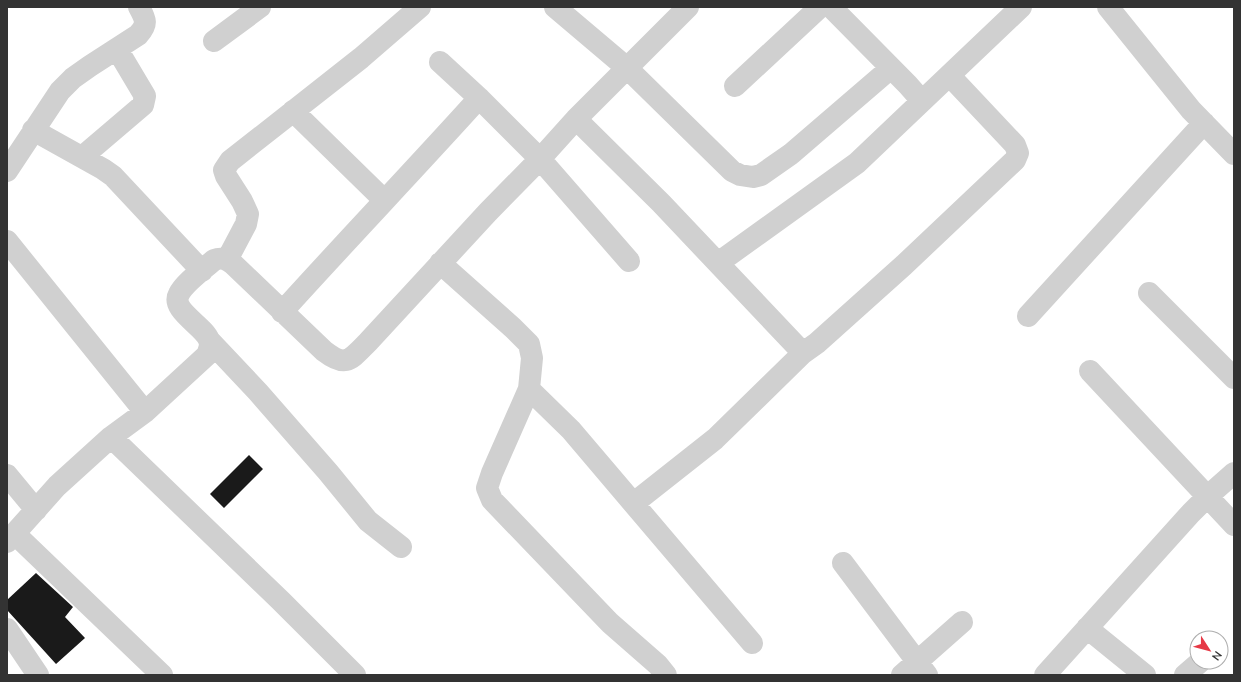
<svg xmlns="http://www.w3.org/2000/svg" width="1241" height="682" font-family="Mulish,sans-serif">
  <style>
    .building { fill: #1a1a1a }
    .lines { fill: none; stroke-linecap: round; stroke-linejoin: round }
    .minor { stroke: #d0d0d0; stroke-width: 22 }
  </style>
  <rect width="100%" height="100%" fill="#fff"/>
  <path class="building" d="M249 455 263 469 224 508 210 494Z
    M36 573 73 607 65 617 85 638 56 664 7 610V600Z"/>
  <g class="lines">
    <path class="minor" d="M555 7 627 68 732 171 740 175 753 177 761 175 791 154 891 68
      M831 7 908 85 922 101
      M1108 7 1191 110 1234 154
      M214 41 260 7
      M440 62 479 98 540 159 629 261
      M735 86 820 7
      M293 111 384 200
      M576 119 661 203 803 353
      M33 130 103 169 113 176 202 271
      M82 157 143 105 145 96 117 49
      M7 171 60 91 73 78 90 66 138 35C148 24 146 20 139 7
      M7 241 145 412
      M227 260 246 224 248 214 242 201 226 176 224 170 230 161 361 58 420 7
      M440 263 513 328 529 344 532 358 529 389 492 473 487 488 492 500 610 623 658 665 666 675
      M718 263 857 163 1021 7
      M1149 293 1234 378
      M282 312C347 240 414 170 479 98
      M1028 316 1204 123
      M209 340 258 392 328 472 368 521 401 547
      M1090 371 1234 525
      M529 389 571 430 752 643
      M111 437 281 601 355 675
      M7 475 36 510
      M634 503 715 439 803 353 817 343 904 265 1015 160 1018 153 1015 145 950 76
      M15 534 162 675
      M7 542 57 486 111 437 145 412 207 355C209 350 211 345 209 340 204 326 170 310 179 294 184 283 205 268 214 260 222 257 227 259 233 264L324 351C346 368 350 360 368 342L488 212 540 159 576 119 688 7
      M843 563 927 675
      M1087 628 1145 675
      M7 629 38 675
      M902 675 962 622
      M1045 675 1191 513 1208 496 1234 473
      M1185 675 1200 662"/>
  </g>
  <rect width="1241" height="682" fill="none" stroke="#333333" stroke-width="16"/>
  <g transform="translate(1209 650) rotate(126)"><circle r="19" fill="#ffffff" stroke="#adadad"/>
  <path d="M0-3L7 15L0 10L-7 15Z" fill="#e63946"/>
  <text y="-6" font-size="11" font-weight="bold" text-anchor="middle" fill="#333333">N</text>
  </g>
</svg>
